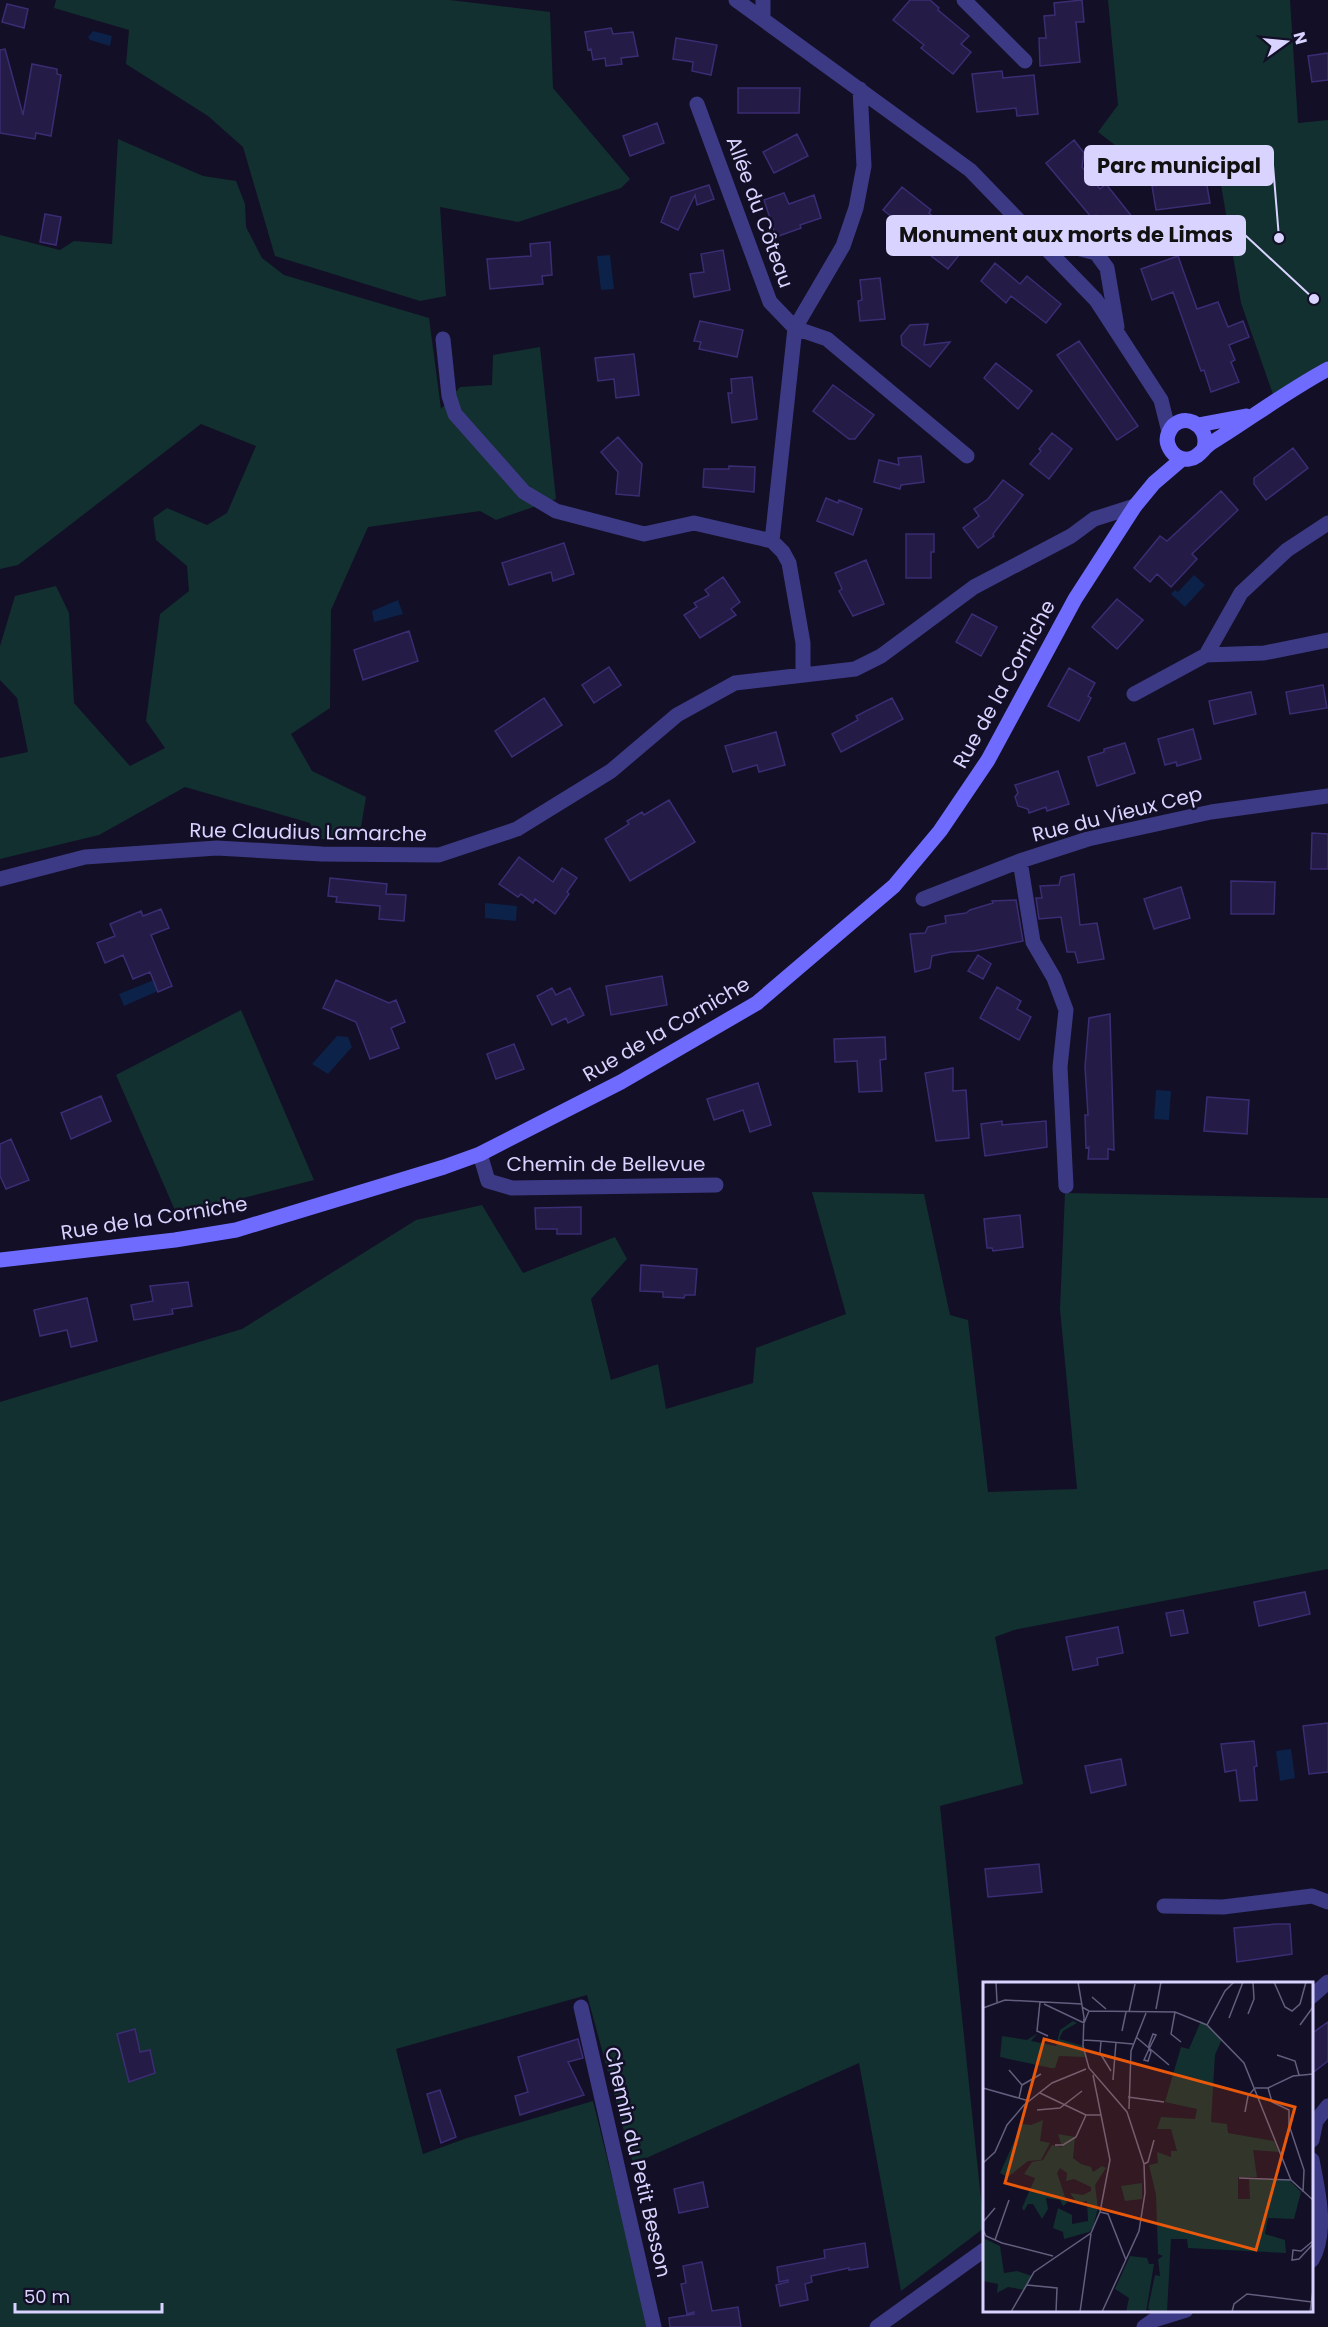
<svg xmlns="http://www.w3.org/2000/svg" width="1328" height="2327" font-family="Poppins,sans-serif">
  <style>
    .green { fill: #12302f }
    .water { fill: #0c2248 }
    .building { fill: #241b47; stroke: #3b2d73; stroke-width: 1.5 }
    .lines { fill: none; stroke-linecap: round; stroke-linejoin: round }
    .minor { stroke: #3d3a85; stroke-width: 15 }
    .secondary { stroke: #6f6bff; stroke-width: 15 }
    .labels { text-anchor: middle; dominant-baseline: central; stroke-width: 5; stroke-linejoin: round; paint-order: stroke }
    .street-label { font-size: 20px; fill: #d9d4ff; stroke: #130f26 }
    .inset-road { fill: none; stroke: #625e7d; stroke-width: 1.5 }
    .view { fill: #e8590c; fill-opacity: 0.15; stroke: #e8590c; stroke-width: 3 }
    .inset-edge { fill: none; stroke: #d9d4ff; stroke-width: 3 }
    .leader { fill: none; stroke: #d9d4ff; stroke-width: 2 }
    .callout-dot { fill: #d9d4ff; stroke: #130f26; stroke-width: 2 }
    .callout { fill: #d9d4ff; stroke: #d9d4ff; stroke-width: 2 }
    .callout-label { font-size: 21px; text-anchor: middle; font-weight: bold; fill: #111 }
  </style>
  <rect width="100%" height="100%" fill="#130f26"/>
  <path class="green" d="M56 0H450L550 12 553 88 630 179 621 188 518 222 440 207 446 296 420 301 275 256 243 147 208 116 126 64 129 30 54 8Z
    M1108 0H1290L1298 123 1328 120V369L1275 400 1241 303 1219 173 1191 154 1109 165 1124 152 1098 132 1118 105Z
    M118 139 203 176 236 181 245 204 246 227 262 258 284 275 429 318 441 409 460 387 492 385 493 355 540 347 556 499 496 520 480 511 368 527 331 610 330 708 291 734 312 771 366 797 359 839H317L310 823 185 787 99 835 0 859V758L28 752 17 698 0 680V646L15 596 56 586 69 613 74 703 130 766 165 748 146 721 160 614 189 591 187 566 156 540 153 518 167 508 207 525 227 513 256 446 201 424 18 565 0 569V235L60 250 74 241 112 244Z
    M241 1010 314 1180 177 1215 116 1075Z
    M812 1192 924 1194 950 1315 968 1320 988 1492 1077 1489 1060 1309 1065 1193 1328 1198V1569L1014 1630 995 1637 1023 1784 940 1806 984 2228 901 2291 859 2063 633 2164 587 1995 396 2049 423 2154 467 2138 593 2101 649 2327H0V1402L242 1329 416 1220 482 1205 523 1273 615 1237 627 1259 591 1299 611 1380 658 1364 666 1409 753 1383 756 1348 846 1314Z"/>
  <path class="water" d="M93 31 112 36 110 46 90 40 88 37Z
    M610 255 614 289 601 290 597 256Z
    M1194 575 1205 585 1185 607 1171 594 1175 590 1178 592Z
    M398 600 403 614 374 622 372 611Z
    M485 903 517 906 516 921 485 918Z
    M154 980 158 991 124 1006 119 994Z
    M337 1036 348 1037 352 1047 328 1074 312 1064Z
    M1156 1090 1171 1091 1169 1120 1154 1119Z
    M1291 1749 1295 1778 1280 1781 1276 1751Z"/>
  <path class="building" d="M910 0H930L939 8 938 10 969 36 961 44 971 52 953 74 921 48 924 45 893 20Z
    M1082 0 1084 22H1076L1080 62 1040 66 1039 38H1046L1044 16 1055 15 1054 3Z
    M7 4 28 9 24 28 2 22Z
    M611 28 613 34 633 32 638 56 621 58 622 64 606 66 605 58 593 60 591 49 588 50 585 32Z
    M676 38 717 45 711 75 692 71 693 62 673 59Z
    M5 49 23 115 32 64 57 69V74L61 75 51 136 36 133 35 139 0 133V50Z
    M1328 53V80L1312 82 1308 56Z
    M1002 71 1003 78 1034 75 1038 114 1017 116 1016 108 977 112 972 74Z
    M738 88H800L799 113H738Z
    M657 123 664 143 630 156 623 136Z
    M797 134 808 156 774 173 763 152Z
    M1074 140 1084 153 1082 167 1100 189 1106 184 1133 218 1112 235 1096 215 1092 218 1046 163Z
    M1206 180 1210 203 1156 210 1152 186Z
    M709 185 714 199 697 205 695 195 678 230 661 222 671 197Z
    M902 187 931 210 929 213 937 220 933 225 963 250 948 269 917 245 921 240 883 210Z
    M784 193 789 204 814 195 821 218 800 225 801 228 776 237 764 200Z
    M45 214 61 217 56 245 40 242Z
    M550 242 552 275 542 276 543 284 490 289 487 259 531 256 530 244Z
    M723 250 730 290 694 297 690 274 704 272 701 254Z
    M1178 256 1197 309 1218 302 1228 327 1243 321 1249 337 1229 345 1235 360 1231 362 1239 382 1211 392 1204 370 1201 371 1173 292 1152 300 1141 269Z
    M995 263 1020 284 1027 276 1061 304 1046 323 1011 296 1006 303 981 281Z
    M880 278 885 319 860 321 858 301 862 300 860 280Z
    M700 321 743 330 737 357 699 349 701 342 694 341Z
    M928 324 924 345 950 342 930 367 902 345 901 336 910 325Z
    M1079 341 1138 426 1117 440 1057 355Z
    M634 354 639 395 616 398 614 379 598 381 595 358Z
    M996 363 1032 391 1018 409 984 378Z
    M752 377 757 419 732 423 728 393H732L731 379Z
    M833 385 874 415 855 439H849L813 411Z
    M1052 433 1072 449 1049 479 1030 464 1041 451 1039 449Z
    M618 437 642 464 639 496 616 494 618 472 601 452Z
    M1293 448 1308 468 1266 500 1254 484V478Z
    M921 456 924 482 901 485 900 489 874 482 879 460 899 465 898 458Z
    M729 466 755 467 754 492 703 487 704 469H729Z
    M1003 480 1023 495 993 534 994 536 978 548 963 528 979 516 974 509 988 499Z
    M1221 491 1238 510 1192 554 1197 559 1171 587 1157 574 1150 582 1134 568 1160 536 1167 541Z
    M826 498 838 503 839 500 862 509 853 535 817 521Z
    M906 534H934V552H931V578H906Z
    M564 543 574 574 553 581 551 572 509 585 502 563Z
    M866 560 884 604 853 616 839 591 842 589 835 573Z
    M723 577 740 602 731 609 736 615 700 638 684 615 697 607 694 603 709 595 705 590Z
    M1117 599 1143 620 1117 649 1092 627Z
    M972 614 997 627 981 656 956 642Z
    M409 631 418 661 363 680 354 650Z
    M609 667 621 685 594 703 582 685Z
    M1069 668 1095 683 1088 696 1091 698 1079 721 1048 706Z
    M1323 685 1327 708 1290 714 1286 692Z
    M1251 692 1256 714 1214 724 1209 701Z
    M544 698 562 725 512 757 495 731Z
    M892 698 903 719 841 752 832 734 858 720 856 716Z
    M1193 729 1201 759 1177 766 1176 762 1165 765 1158 739Z
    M776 732 785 765 759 772 757 765 733 772 725 746Z
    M1125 743 1135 773 1097 786 1088 757 1104 752V749Z
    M1058 771 1069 804 1047 811 1046 807 1029 813 1028 809 1018 806 1015 797 1018 793 1015 785Z
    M669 800 695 842 630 881 605 839 629 824 627 821 642 812 644 815Z
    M1312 833 1328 834V869H1311Z
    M519 857 553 882 562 868 577 878 567 892 569 894 555 914 535 899 533 903 521 894 518 897 499 884Z
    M1074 874 1080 925 1097 923 1104 959 1078 963 1075 952H1067L1061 917 1039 919 1036 898H1042L1040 886 1059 885 1061 877Z
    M330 878 387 884 386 894 406 895 404 921 379 919 380 906 336 902 337 897 328 896Z
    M1231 881 1275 882 1274 914H1231Z
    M1181 887 1190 918 1154 929 1144 899Z
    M1016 900 1023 941 974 951 951 952 932 956 930 968 915 972 910 934 925 933 928 927 946 923 945 916 966 913 970 910 993 903 992 901Z
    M161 909 169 928 151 935 172 986 158 992 150 972 133 979 123 955 105 963 97 943 115 936 110 924 141 911 143 916Z
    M978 955 991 964 983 979 968 971Z
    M662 976 667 1005 611 1015 606 986Z
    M336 980 389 1003 396 1000 405 1022 391 1028 399 1048 370 1059 356 1022 323 1008Z
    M997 987 1021 1001 1017 1009 1031 1017 1019 1040 980 1018Z
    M552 988 556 995 570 988 584 1015 568 1023 566 1018 552 1025 537 996Z
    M1110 1014 1114 1150 1108 1149V1159H1088L1089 1147 1086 1148 1085 1115H1088L1085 1067 1089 1018Z
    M885 1037 886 1059 880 1060 882 1091 859 1092 857 1061 835 1062 834 1039Z
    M514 1044 524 1069 496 1079 487 1054Z
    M953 1068V1091L966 1090 969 1138 936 1141 925 1073Z
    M758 1083 771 1125 750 1132 743 1110 714 1120 707 1099Z
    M101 1096 111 1121 71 1139 61 1113Z
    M1207 1097 1249 1100 1247 1134 1204 1131Z
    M1002 1121V1125L1046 1121 1047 1147 985 1156 981 1124Z
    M11 1139 29 1180 6 1189 0 1176V1144Z
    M581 1207V1234H557V1229H536L535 1208Z
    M1020 1215 1023 1247 993 1251 992 1248H987L984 1219Z
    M641 1265 697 1269 695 1295H685L684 1298 663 1297V1292L640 1291Z
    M188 1282 192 1306 172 1309 173 1314 134 1320 131 1305 153 1301 150 1286Z
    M87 1298 97 1341 71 1347 67 1330 40 1336 34 1310Z
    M1305 1592 1310 1614 1259 1626 1254 1602Z
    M1183 1610 1188 1633 1171 1636 1166 1613Z
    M1118 1627 1123 1653 1097 1658 1098 1665 1073 1670 1066 1637Z
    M1328 1723V1772L1309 1774 1303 1726Z
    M1254 1741 1257 1766 1254 1767 1257 1800 1240 1801 1236 1770 1225 1772 1221 1744Z
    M1121 1759 1126 1785 1091 1793 1085 1766Z
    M1039 1864 1042 1892 988 1897 985 1869Z
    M1276 1924H1290L1292 1954 1237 1962 1234 1928Z
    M1328 2022V2061L1311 2074V2034Z
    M135 2029 140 2052 150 2050 155 2073 129 2082 117 2034Z
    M578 2039 583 2058 568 2062 584 2095 520 2115 515 2096 528 2092 518 2057Z
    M440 2090 456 2137 441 2143 427 2094Z
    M703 2182 708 2207 679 2213 674 2189Z
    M865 2243 868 2267 849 2270V2268L811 2276 812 2282 805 2284 808 2300 780 2306 776 2285 788 2282V2280L779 2282 777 2267 825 2258 824 2250Z
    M702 2262 712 2311 738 2307 741 2327H670L669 2318 694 2314V2312L687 2314 681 2284 686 2283 683 2266Z"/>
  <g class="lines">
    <path class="minor" d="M736 0 970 170 1096 300 1161 400 1169 432
      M964 0 1025 61
      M763 18V0
      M697 104 770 302 795 328 827 339 967 456
      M1035 237 1096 253 1107 268 1117 327
      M443 339 449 396 455 414 524 492 556 511 644 534 694 523 772 541 783 552 789 563 803 643V674
      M772 541 795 328 843 246 856 208 864 166 860 89
      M1206 655 1241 593 1287 550 1328 523
      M1134 694 1206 655 1264 653 1328 640
      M1020 861 1033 942 1054 978 1066 1010 1060 1067 1066 1186
      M0 879 85 857 217 848 322 854 439 855 517 829 611 771 677 715 735 683 855 669 881 656 974 587 1071 536 1094 519 1135 506
      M923 899 1020 861 1088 839 1211 812 1328 796
      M480 1154 488 1181 512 1188 716 1185
      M1164 1906 1223 1907 1312 1896 1328 1902
      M1312 1996 1328 1982
      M581 2007 654 2327
      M1312 2140 1316 2121 1328 2106
      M1312 2160C1318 2191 1328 2231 1312 2260
      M877 2327 984 2250
      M1144 2327 1154 2320 1186 2310"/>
    <path class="secondary" d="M1198 425 1246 416
      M1204 448C1211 424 1180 409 1169 432 1166 438 1167 444 1170 449 1174 456 1181 460 1189 459 1199 458 1203 448 1211 443 1250 419 1287 391 1328 369
      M0 1260 175 1240 236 1230 444 1167 480 1154 621 1082 757 1003 894 886 940 831 988 760 1075 599 1135 506 1154 483 1182 459"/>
  </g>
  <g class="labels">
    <g class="street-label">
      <text transform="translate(760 212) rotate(70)">Allée du Côteau</text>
      <text transform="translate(1004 684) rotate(-61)">Rue de la Corniche</text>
      <text transform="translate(1117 814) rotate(-14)">Rue du Vieux Cep</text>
      <text transform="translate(308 832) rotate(1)">Rue Claudius Lamarche</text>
      <text transform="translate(666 1029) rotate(-30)">Rue de la Corniche</text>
      <text x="606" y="1164">Chemin de Bellevue</text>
      <text transform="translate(154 1218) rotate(-9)">Rue de la Corniche</text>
      <text transform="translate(638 2162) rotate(77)">Chemin du Petit Besson</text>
    </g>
  </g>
  <g transform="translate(983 1982)">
    <rect width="330" height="330" fill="#130f26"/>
    <path d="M90 39 94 41 80 49 76 57 100 64 102 75 76 74 72 86H68L17 75 19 54 44 58 55 51 48 59 73 64 77 48ZM218 39 239 57 232 73 228 140 244 142 245 151 291 159 296 170 270 168 274 195H255V217H267L266 197 306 198 318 210 311 237 285 236 282 252 302 258 303 271 205 266 204 257H188L184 330H168L165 326 172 293 177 294 175 277 180 274 175 272 173 213 166 183 175 181 174 170 188 175V169H194L188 147H174L178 135 212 137 214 127 182 120 198 65 206 67ZM60 138 57 159 67 161 58 178 45 179 25 195 17 191 39 142 48 143ZM75 152 92 155 90 176 98 182 108 185 110 190 119 184 123 186 112 203 115 226 110 245 106 250 81 257 80 250 70 246 75 226 89 233V242L105 239 104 219 94 221 87 211 100 213 108 209V205L91 197 83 199 84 191 77 186 74 191 84 221 80 224 77 218 63 216 65 227 59 237 50 222H45L41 229 39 226 52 196 41 192 49 180 60 178 69 163 79 165ZM159 201V217L142 219 138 204ZM0 256 17 264 21 291 34 289 49 294 42 308 25 305 14 311 15 302 0 299ZM147 274 164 276 166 282H171L163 330H143L146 316 132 307Z" fill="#12302f"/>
    <path class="inset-road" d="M13 0 14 20M95 0 101 35 100 64 106 86 144 130 161 182 162 211 156 249 119 330M291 0 302 25 309 29 317 22 323 0M109 15 123 27M57 20 54 49 65 54M61 22 101 41 106 29M99 25 106 29 192 30 224 43 261 81 308 198 330 218M0 26 22 18 99 22M173 27 178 0M146 30 152 2M192 30 188 52 198 60M265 32 271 17 270 0M246 36 260 0M224 43 242 9 251 0M317 43 330 25M139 49 143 30M153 55 186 83M100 58 118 59M166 67 161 78 165 79 168 70 166 67V63L170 52 173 53 166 67M294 73 312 79 316 93M26 88 39 103 36 116M128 89 117 71 118 59 150 62M130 98 133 60M39 103 58 92M0 106 46 119M272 106H285L310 94 330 92M285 106 289 120 306 128V143L321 188 320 210M57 111 103 133M145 115 181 120M146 127 148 69 163 31M54 128 77 126 99 109M262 130 265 114 271 107M72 163H80L93 155 103 133H118M0 181 12 170 24 143 41 123 69 101 103 87M161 182 165 180 171 158M256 196 308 198M117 230 125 232 143 278M0 240 12 226M0 248 3 254 19 261 70 274M12 258 26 218M330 259 318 269 310 268 309 278 316 277 330 262M44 303 74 306 73 330M28 330 51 290 108 251 117 230 127 178 110 93M97 330 108 252M249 330 251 322 264 312 329 320M327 330 330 308"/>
    <path class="view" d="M61 57 312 125 273 268 22 201Z"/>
    <rect width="330" height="330" class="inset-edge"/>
  </g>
  <path class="leader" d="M1279 238L1273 165M1314 299L1245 235"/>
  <g class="callout-dot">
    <circle cx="1279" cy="238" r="6"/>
    <circle cx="1314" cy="299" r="6"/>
  </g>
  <g class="callout">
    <rect x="1085" y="146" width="188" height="39" rx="6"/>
    <rect x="887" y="216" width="358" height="39" rx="6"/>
  </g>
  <g class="callout-label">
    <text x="1179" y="173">Parc municipal</text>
    <text x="1066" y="242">Monument aux morts de Limas</text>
  </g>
  <g transform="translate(1286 42) rotate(75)" stroke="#130f26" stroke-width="4.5" paint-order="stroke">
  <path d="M0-4.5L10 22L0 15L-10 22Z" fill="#d9d4ff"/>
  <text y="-9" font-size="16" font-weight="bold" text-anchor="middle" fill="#d9d4ff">N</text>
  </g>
  <path d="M15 2303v9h147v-9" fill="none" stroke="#d9d4ff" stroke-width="3"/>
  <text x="24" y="2303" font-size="18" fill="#d9d4ff" stroke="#130f26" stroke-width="4.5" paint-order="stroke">50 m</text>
</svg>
